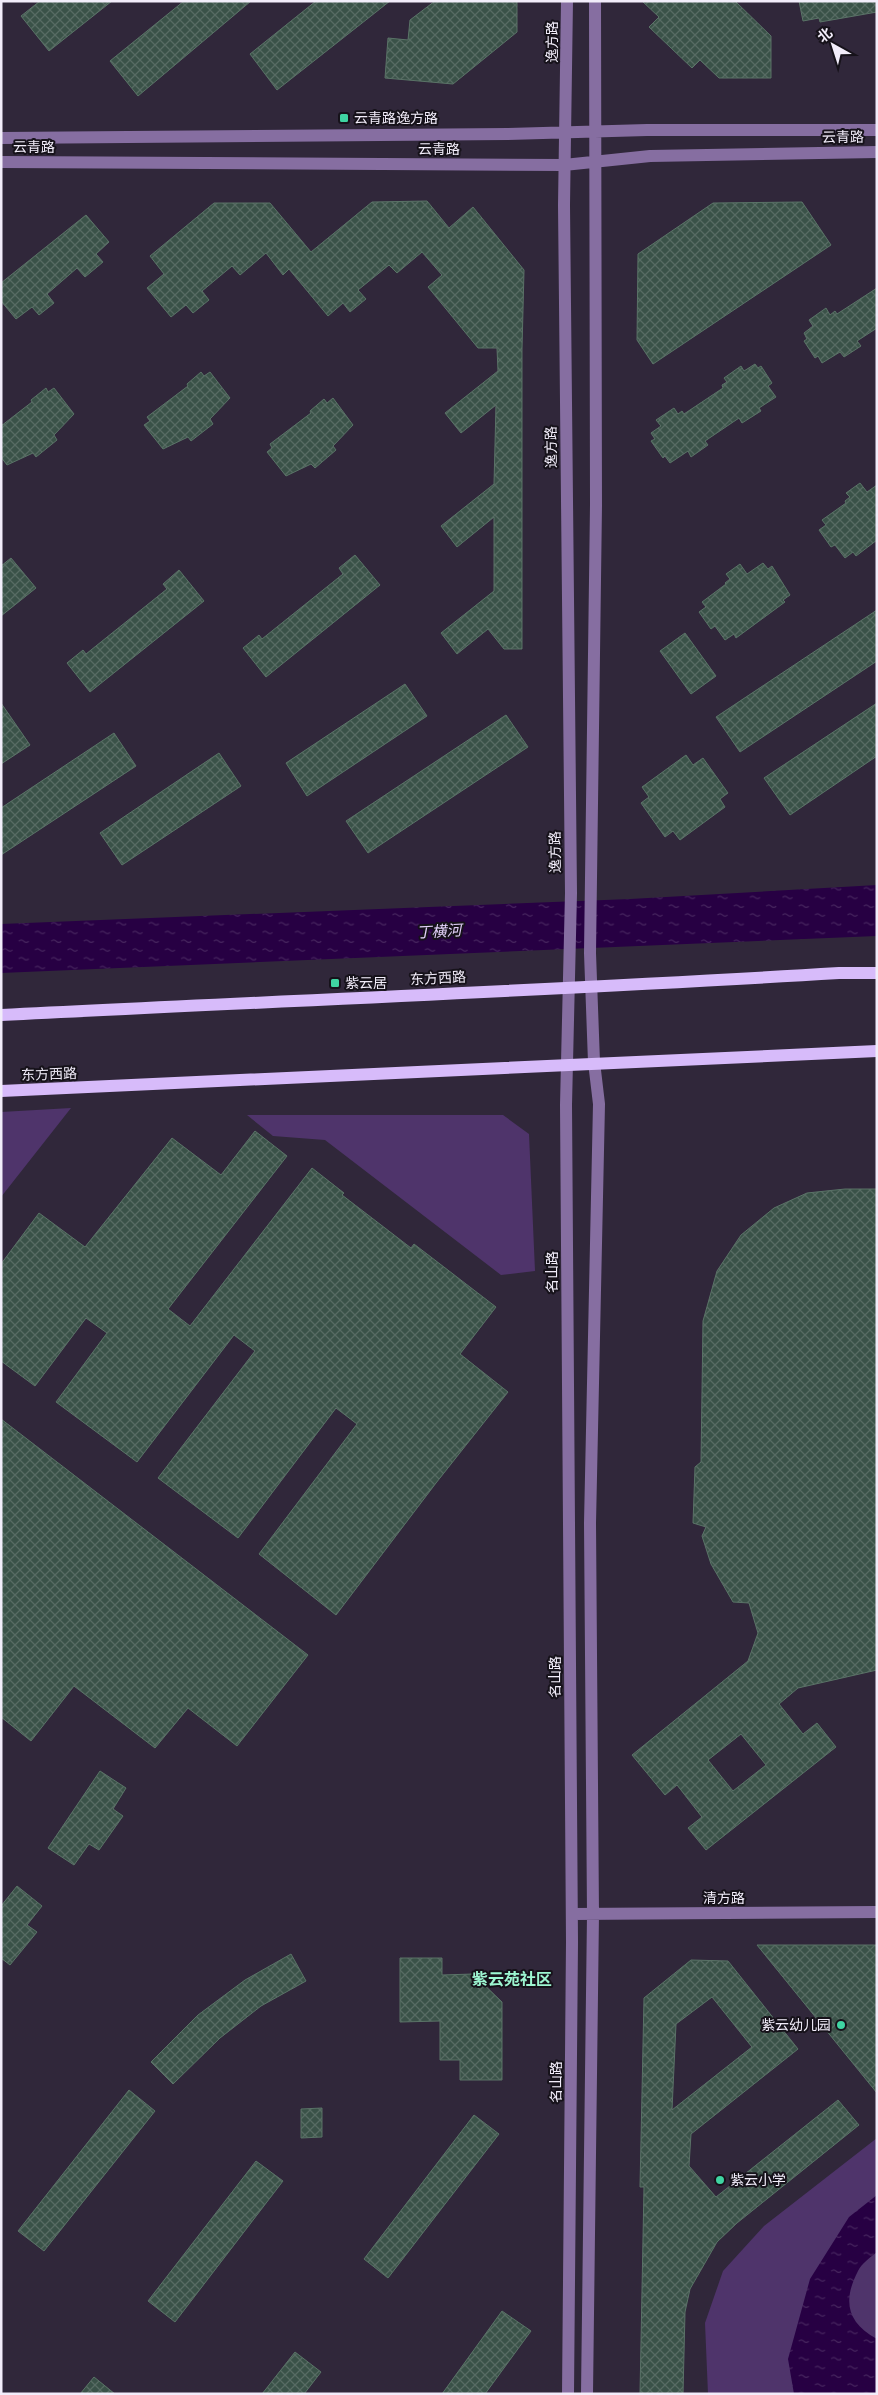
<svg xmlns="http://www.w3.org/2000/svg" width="878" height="2395" font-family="'PT Sans','Noto Sans SC',sans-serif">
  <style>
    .green { fill: #4f346b }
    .water { fill: url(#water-ripples) }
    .building { fill: url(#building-cross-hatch); stroke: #5a7367; fill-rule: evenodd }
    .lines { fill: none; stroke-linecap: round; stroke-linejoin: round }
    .minor { stroke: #866ea1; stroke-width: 12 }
    .major { stroke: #d7bbfa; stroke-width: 12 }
    .poi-dot { fill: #3fd4a2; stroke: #16121a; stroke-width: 2 }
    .labels { text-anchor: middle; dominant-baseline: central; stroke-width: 4; stroke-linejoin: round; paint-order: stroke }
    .street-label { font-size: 14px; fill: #f2edfa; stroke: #16121a }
    .poi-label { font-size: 14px; fill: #f2edfa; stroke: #16121a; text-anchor: start }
    .water-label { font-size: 15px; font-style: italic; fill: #e3d1fa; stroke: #16121a }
    .quarter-label { font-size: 16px; font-weight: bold; fill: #9df6d1; stroke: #16121a }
  </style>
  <defs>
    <pattern id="water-ripples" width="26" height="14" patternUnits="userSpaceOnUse" patternTransform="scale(1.25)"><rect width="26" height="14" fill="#270043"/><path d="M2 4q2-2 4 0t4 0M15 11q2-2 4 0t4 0" fill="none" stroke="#47265f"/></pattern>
    <pattern id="building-cross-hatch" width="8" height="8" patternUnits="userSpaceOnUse" patternTransform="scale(1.25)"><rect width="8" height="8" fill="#3a5248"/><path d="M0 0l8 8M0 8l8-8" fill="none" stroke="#576b63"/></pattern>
  </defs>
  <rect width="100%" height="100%" fill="#30273a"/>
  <path class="green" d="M71 1108 1 1197V1112Z
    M247 1115H503L529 1134 535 1271 501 1275 325 1140 273 1136Z
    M877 2138V2394H708L705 2323 723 2271 764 2226Z"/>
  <path class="water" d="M877 885V936L1 973V924L630 899Z
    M877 2195V2252C871 2257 861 2264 858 2271 843 2300 846 2322 877 2339V2394H794L788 2359 810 2279 849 2217Z"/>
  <path class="building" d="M40 1H112L49 51 21 16Z
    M184 1H251L138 96 110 61Z
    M316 1H390L277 90 250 54Z
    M435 1H517V32L453 84 385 78 388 38 408 40 410 20Z
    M642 1H735L771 36V78H719L700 60 692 68 649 27 659 17Z
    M799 1H877V12L820 22 819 18 803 21Z
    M427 201 449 228 473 207 524 270 522 349V649H504L488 629 457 654 441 633 494 591V517L457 547 441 526 494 484 496 405 461 433 445 413 498 371 497 348H478L428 287 442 275 422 252 397 273 389 265 358 290 366 299 350 312 343 303 328 316 289 269 283 275 266 253 240 275 232 266 202 291 209 300 193 313 186 305 171 317 147 288 164 274 150 256 214 203H270L311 252 372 202Z
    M802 202 831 245 653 364 637 340 638 254 713 203Z
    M86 215 109 242 96 254 103 262 85 277 77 268 47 294 54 303 39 315 32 307 16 319 1 301V283Z
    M877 288V328L857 341 861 346 844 357 840 352 822 363 818 356 815 358 804 341 807 339 804 333 813 326 809 320 826 308 830 315 835 311 837 314Z
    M755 364 758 368 761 366 772 383 768 386 776 397 759 408 761 411 742 423 739 418 705 441 708 445 691 457 688 451 670 463 665 456 663 458 651 441 655 439 651 433 661 426 656 420 674 408 678 414 682 411 684 414 723 388 722 385 727 382 724 378 741 366 744 371Z
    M201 372 204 376 210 372 230 398 210 419 213 424 191 441 188 437 163 449 144 425 150 421 147 417 188 386 187 384Z
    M46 388 48 392 54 388 74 414 54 435 57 440 36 457 33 453 7 465 1 457V426L32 402 31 400Z
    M333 398 353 425 333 446 336 450 315 468 311 464 286 476 267 452 272 448 270 444 311 413 310 411 324 399 327 403Z
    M860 483 867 492 877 485V540L856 556 853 552 845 558 835 545 831 547 819 530 826 525 822 520 846 503 845 501 850 497 846 493Z
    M355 555 380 585 266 677 243 648 259 635 262 639 343 574 339 568Z
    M11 558 36 588 1 616V566Z
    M763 563 768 569 772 566 790 595 783 600 785 602 736 638 734 634 725 640 715 626 711 629 699 612 706 607 702 602 726 584 725 583 730 579 726 574 740 564 747 574Z
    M179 570 204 601 90 692 67 663 83 650 86 654 167 589 163 584Z
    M877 610V661L740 752 716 717Z
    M685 633 716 676 691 694 660 651Z
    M405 684 427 716 307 796 286 763Z
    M1 703 30 745 1 764Z
    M877 703V756L790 815 764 778Z
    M506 715 528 747 368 853 346 821Z
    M114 733 136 766 1 855V808Z
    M219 753 241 786 122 865 100 833Z
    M686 755 693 765 703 758 728 793 720 799 725 807 680 840 673 831 665 837 641 803 649 797 642 787Z
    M255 1131 287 1156 168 1309 190 1326 312 1168 344 1193 342 1195 411 1248 414 1244 496 1307 460 1354 508 1392 436 1483 336 1615 259 1554 357 1424 336 1408 238 1538 158 1478 255 1351 234 1335 137 1462 56 1402 107 1333 86 1318 35 1386 1 1361V1264L39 1213 85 1247 172 1138 221 1175Z
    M845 1189H877V1670L798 1688 779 1704 803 1734 817 1723 836 1747 706 1850 688 1828 702 1817 677 1785 665 1795 632 1755 748 1661 758 1633 749 1603 733 1602 711 1564 702 1536 706 1527 693 1523 695 1467 701 1462 703 1321 717 1271 741 1235 774 1208 807 1193ZM741 1734 766 1765 733 1791 708 1760Z
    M1 1419 308 1655 237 1746 188 1708 155 1748 74 1686 31 1741 1 1717Z
    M100 1771 126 1788 113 1809 123 1816 99 1850 89 1844 74 1865 48 1848Z
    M17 1886 42 1906 27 1925 37 1932 10 1965 1 1958V1906Z
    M757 1945H877V2093Z
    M291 1954 306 1981 261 2006 220 2038 173 2084 151 2062 198 2015 245 1980Z
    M400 1958H442V1975L473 1974 502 2002V2080H460V2060H440V2021L400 2022Z
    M691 1960 728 1961 798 2049 691 2134 689 2166 716 2197 838 2100 859 2125 737 2223 717 2242 690 2289 685 2312 683 2394H640L644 2187H640L644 1998ZM712 1997 752 2047 672 2110 676 2024Z
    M129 2090 155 2111 44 2251 18 2231Z
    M322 2108V2137L301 2138V2109Z
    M474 2115 499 2134 388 2278 364 2259Z
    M256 2161 283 2181 175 2322 148 2301Z
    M502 2311 531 2331 485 2394H442Z
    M295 2352 321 2372 304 2394H262Z
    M94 2377 115 2394H80Z"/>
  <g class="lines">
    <path class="minor" d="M567 1 564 205 571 893 566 1105 572 1942 568 2394
      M1 138 508 134 647 130H877
      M1 162 564 165 650 156 877 152
      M572 1914 877 1912
      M587 2394 593 1914 590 1523 599 1104 594 1062 590 953 596 505 595 1"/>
    <path class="major" d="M1 1015C280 1001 560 990 839 973H877
      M1 1091 877 1051"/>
  </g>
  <g class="poi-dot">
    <rect x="339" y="113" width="10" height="10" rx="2.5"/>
    <rect x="330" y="978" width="10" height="10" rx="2.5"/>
    <circle cx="841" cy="2025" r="5"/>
    <circle cx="720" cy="2180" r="5"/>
  </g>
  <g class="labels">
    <g class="street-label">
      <text transform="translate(552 42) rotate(-90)">逸方路</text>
      <text transform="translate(843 137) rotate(-1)">云青路</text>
      <text x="34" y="147">云青路</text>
      <text x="439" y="149">云青路</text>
      <text transform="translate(551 447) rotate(-91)">逸方路</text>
      <text transform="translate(555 852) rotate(-91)">逸方路</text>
      <text transform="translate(438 978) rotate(-3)">东方西路</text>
      <text transform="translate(49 1074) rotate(-2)">东方西路</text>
      <text transform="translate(552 1272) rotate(-90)">名山路</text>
      <text transform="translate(555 1677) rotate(-90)">名山路</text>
      <text x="724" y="1898">清方路</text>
      <text transform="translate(556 2082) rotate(-90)">名山路</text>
    </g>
    <g class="poi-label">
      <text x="354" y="118">云青路逸方路</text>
      <text x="345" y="983">紫云居</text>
      <text x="831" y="2025" text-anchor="end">紫云幼儿园</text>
      <text x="730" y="2180">紫云小学</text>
    </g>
    <g class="water-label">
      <text transform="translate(439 931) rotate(-3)">丁横河</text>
    </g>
    <g class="quarter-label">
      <text x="512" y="1979">紫云苑社区</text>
    </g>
  </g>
  <rect width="878" height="2395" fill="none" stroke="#f2edfa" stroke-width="5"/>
  <g transform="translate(833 45) rotate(321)" stroke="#16121a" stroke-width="4" paint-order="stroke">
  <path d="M0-4L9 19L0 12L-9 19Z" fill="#f2edfa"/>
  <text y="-8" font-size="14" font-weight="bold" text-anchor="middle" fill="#f2edfa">北</text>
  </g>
</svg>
